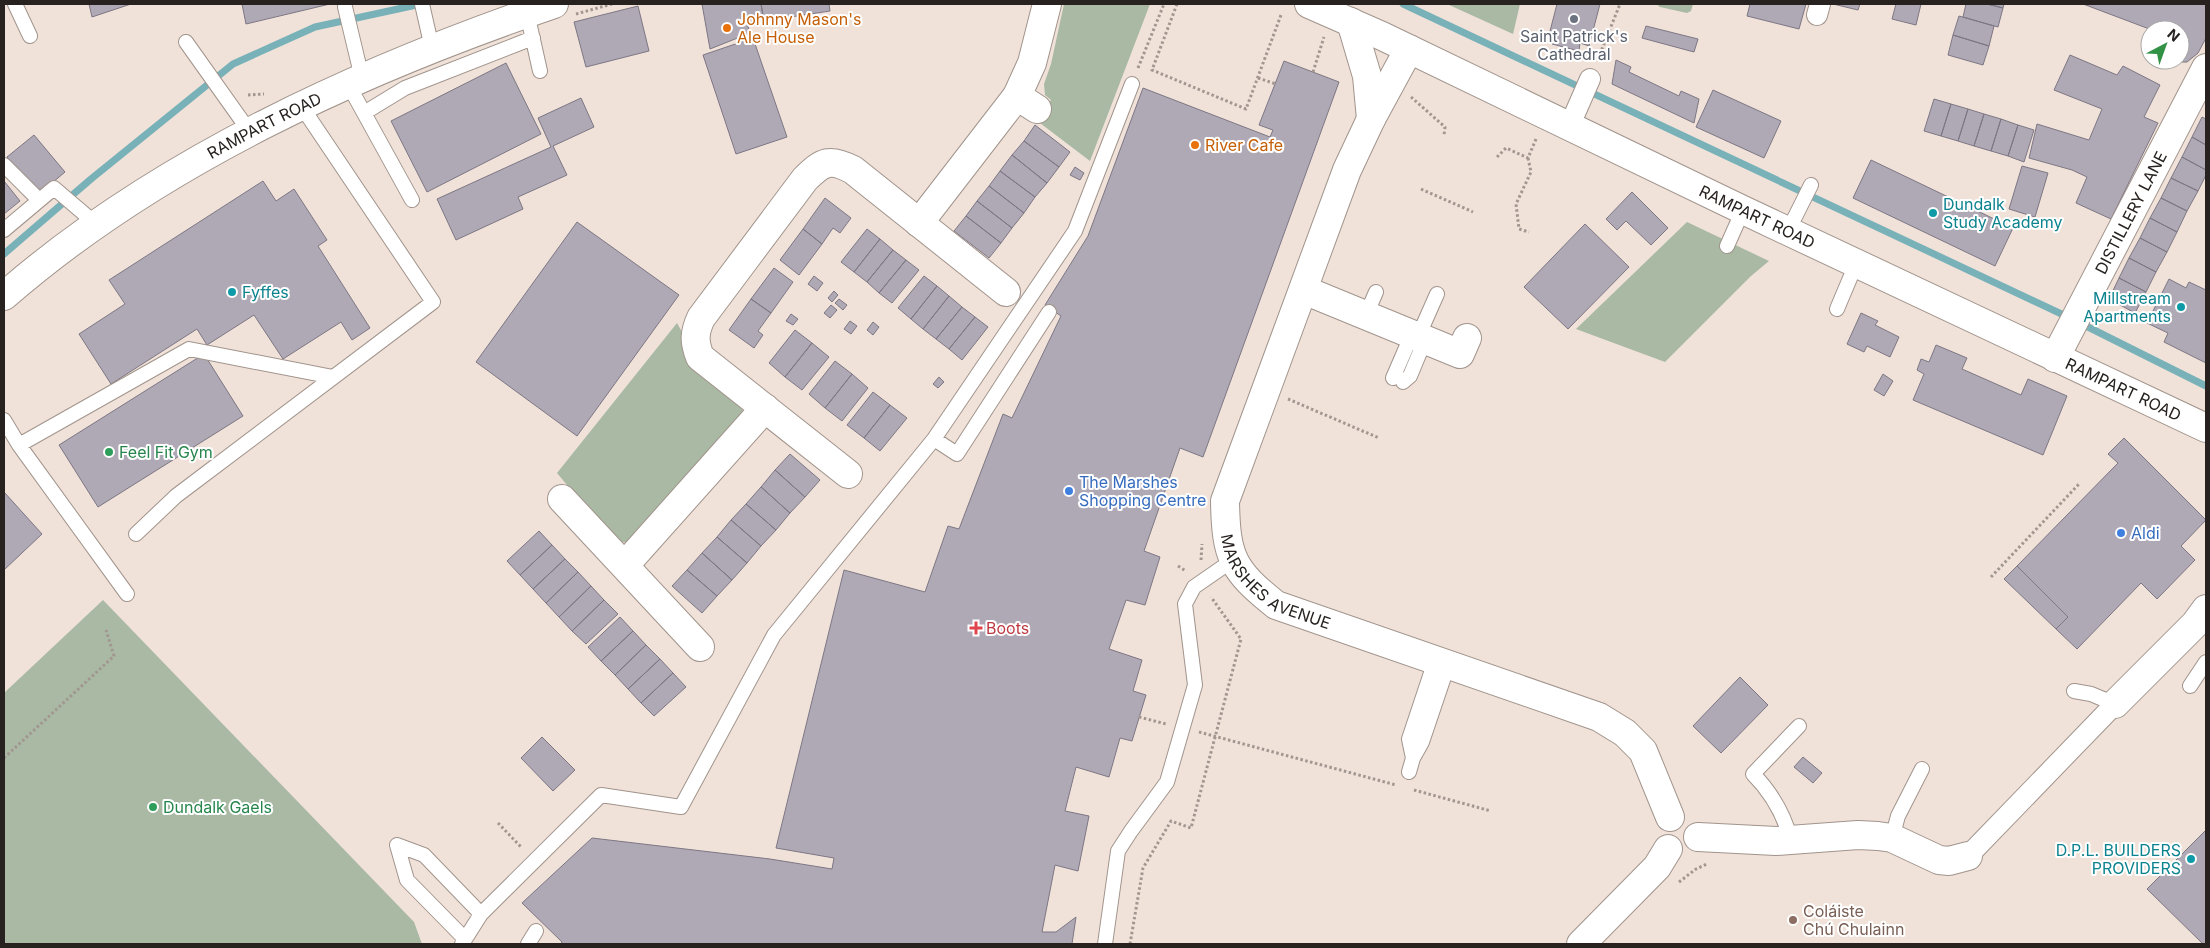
<svg xmlns="http://www.w3.org/2000/svg" width="2210" height="948" font-family="Inter,sans-serif">
  <style>
    .green { fill: #a9b9a3 }
    .lines { fill: none; stroke-linecap: round; stroke-linejoin: round }
    .stream { stroke: #79b1b8; stroke-width: 7 }
    .building { fill: #afa9b6; stroke: #7d7784 }
    .service-casing { stroke: #a1948c; stroke-width: 16 }
    .pedestrian-casing { stroke: #a1948c; stroke-width: 22 }
    .minor-casing { stroke: #a1948c; stroke-width: 30 }
    .path { stroke: #a19690; stroke-width: 3; stroke-dasharray: 2.5 2.5; stroke-linecap: butt }
    .service { stroke: #fff; stroke-width: 14 }
    .pedestrian { stroke: #fff; stroke-width: 20 }
    .minor { stroke: #fff; stroke-width: 28 }
    .worship-dot { fill: #6b7280; stroke: #fff; stroke-width: 2 }
    .food-dot { fill: #e8710a; stroke: #fff; stroke-width: 2 }
    .culture-dot { fill: #0f9aa8; stroke: #fff; stroke-width: 2 }
    .leisure-dot { fill: #2e9e5b; stroke: #fff; stroke-width: 2 }
    .shop-dot { fill: #3f7fe0; stroke: #fff; stroke-width: 2 }
    .health-dot { fill: #e0444e; stroke: #fff; stroke-width: 2 }
    .education-dot { fill: #8d6e63; stroke: #fff; stroke-width: 2 }
    .labels { text-anchor: middle; dominant-baseline: central; stroke-width: 4; stroke-linejoin: round; paint-order: stroke }
    .food-label { font-size: 16px; fill: #c56008; stroke: #fff; text-anchor: start }
    .worship-label { font-size: 16px; fill: #5b616d; stroke: #fff }
    .street-label { font-size: 16px; fill: #27221f; stroke: #fff }
    .culture-label { font-size: 16px; fill: #0d838f; stroke: #fff; text-anchor: start }
    .leisure-label { font-size: 16px; fill: #27864d; stroke: #fff; text-anchor: start }
    .shop-label { font-size: 16px; fill: #366cbe; stroke: #fff; text-anchor: start }
    .health-label { font-size: 16px; fill: #be3a42; stroke: #fff; text-anchor: start }
    .education-label { font-size: 16px; fill: #785e54; stroke: #fff; text-anchor: start }
  </style>
  <rect width="100%" height="100%" fill="#f0e2d9"/>
  <path class="green" d="M1064 4H1150L1090 161 1036 120 1051 100 1045 95 1044 84 1051 64Z
    M1447 4H1520L1513 34Z
    M1656 4H1693L1691 11 1687 13 1660 7Z
    M1687 222 1769 261 1751 276 1665 362 1576 329Z
    M677 323 682 332 684 352 735 399 743 411 740 423 627 543 613 540 557 473Z
    M103 600 414 922 422 944H4V693Z"/>
  <g class="lines">
    <path class="stream" d="M1403 4 2070 318
      M4 254 91 179 233 64 315 27 421 4
      M2080 323 2206 386"/>
  </g>
  <path class="building" d="M89 4H131L92 17Z
    M242 4H330L246 24Z
    M702 4H761L764 21 747 23 750 33 710 49Z
    M761 4H829L830 11 764 21Z
    M1557 4H1600L1589 46 1580 43 1579 51 1552 44 1554 37 1549 35Z
    M1750 4H1806L1799 29 1747 16Z
    M1833 4H1860L1858 10Z
    M1896 4H1921L1916 25 1892 19Z
    M1966 4H1987L2003 8 1998 27 1963 17Z
    M1987 4H2004L2003 8Z
    M2083 4H2206V38L2198 53 2187 62H2180L2174 60H2180V30H2152Z
    M638 6 649 51 586 67 574 22Z
    M1959 16 1994 26 1989 46 1953 35Z
    M1646 26 1698 39 1694 52 1642 38Z
    M1953 35 1989 46 1983 65 1948 55Z
    M753 38 787 137 736 154 703 55Z
    M2070 55 2117 75 2123 66 2160 85 2144 117 2158 123 2111 219 2076 203 2087 177 2072 170 2029 158 2037 124 2089 140 2102 109 2054 90Z
    M1616 60 1631 67 1629 72 1679 96 1681 91 1699 99 1694 123 1612 84Z
    M1284 61 1339 82 1203 457 1180 448 1144 551 1160 557 1145 605 1126 600 1109 649 1142 660 1133 691 1146 695 1132 741 1120 738 1109 777 1076 767 1065 811 1089 816 1078 871 1055 865 1042 932H1056L1076 917 1072 944H561L562 942 522 903 592 838 770 859 832 869 834 858 776 848 844 570 925 592 948 526 959 529 1003 414 1012 418 1061 316 1045 305 1088 236 1143 88 1270 137 1273 130 1259 125Z
    M506 63 541 134 427 192 391 121Z
    M1713 90 1781 121 1764 158 1696 127Z
    M581 98 594 127 553 146 567 175 518 197 523 209 456 240 437 199 551 147 538 118Z
    M1934 99 1951 104 1941 136 1924 131Z
    M1951 104 1968 109 1958 141 1941 136Z
    M1968 109 1984 114 1974 146 1958 141Z
    M1984 114 2001 119 1991 151 1974 146Z
    M2202 117 2206 119V145L2192 137Z
    M2001 119 2018 125 2008 156 1991 151Z
    M1035 125 1070 152 1059 167 1024 141Z
    M2018 125 2034 130 2024 162 2008 156Z
    M34 135 65 172 39 194 7 157Z
    M2192 137 2206 145V170L2182 157Z
    M1024 141 1059 167 1047 183 1012 155Z
    M1012 155 1047 183 1035 197 1000 171Z
    M2182 157 2206 170V175L2198 191 2171 178Z
    M1871 160 2013 228 1995 266 1853 198Z
    M2022 166 2048 173 2035 217 2009 209Z
    M1075 167 1084 173 1080 180 1070 175Z
    M1000 171 1035 197 1024 213 989 186Z
    M2171 178 2198 191 2187 211 2161 198Z
    M4 181 20 201 4 214Z
    M263 181 276 201 294 189 327 240 318 246 370 328 352 340 341 322 283 359 254 315 207 345 197 329 111 384 79 334 125 304 109 280Z
    M989 186 1024 213 1012 228 977 201Z
    M1632 192 1668 228 1651 245 1626 221 1617 230 1606 219Z
    M825 198 851 218 840 233 833 228 822 244 803 229Z
    M2161 198 2187 211 2177 232 2150 218Z
    M977 201 1012 228 1001 243 966 216Z
    M966 216 1001 243 989 258 954 231Z
    M2150 218 2177 232 2167 252 2140 238Z
    M577 222 679 295 577 436 476 362Z
    M1585 224 1629 267 1568 329 1524 287Z
    M803 229 822 244 799 275 780 260Z
    M867 229 880 239 854 272 841 262Z
    M2140 238 2167 252 2156 272 2129 258Z
    M880 239 893 250 867 282 854 272Z
    M893 250 906 260 879 293 867 282Z
    M2129 258 2156 272 2146 292 2119 278Z
    M906 260 919 270 892 303 879 293Z
    M774 268 793 282 771 313 751 299Z
    M814 276 823 283 817 291 808 284Z
    M924 276 937 286 911 319 898 308Z
    M2119 278 2146 292 2135 313 2109 299Z
    M2169 279 2186 288 2189 282 2206 290V363L2164 342 2168 333 2147 323Z
    M937 286 949 296 923 329 911 319Z
    M834 291 838 295 832 302 828 298Z
    M949 296 962 307 936 339 923 329Z
    M751 299 771 313 758 331 763 335 754 348 729 330Z
    M839 299 847 305 843 310 835 303Z
    M831 305 837 310 830 318 824 313Z
    M962 307 975 317 949 349 936 339Z
    M1861 313 1878 321 1875 325 1899 337 1890 357 1867 346 1864 352 1847 344Z
    M791 314 798 319 793 325 786 321Z
    M975 317 988 327 962 360 949 349Z
    M850 321 857 326 851 334 844 329Z
    M873 322 879 327 873 335 867 330Z
    M795 330 812 343 785 377 769 363Z
    M812 343 829 357 802 390 785 377Z
    M1936 345 1967 358 1962 369 2021 395 2028 379 2067 396 2043 455 1913 400 1924 374 1917 370 1921 359 1929 362Z
    M204 354 243 416 98 507 59 445Z
    M835 361 852 374 825 408 809 394Z
    M852 374 868 388 842 421 825 408Z
    M1883 374 1893 381 1884 396 1874 390Z
    M939 377 944 382 938 388 933 384Z
    M873 392 890 405 864 438 847 425Z
    M890 405 907 418 880 451 864 438Z
    M2124 438 2206 520 2181 546 2195 560 2157 599 2141 583 2077 649 2056 629 2068 617 2017 566 2118 463 2108 454Z
    M790 454 820 480 805 497 775 470Z
    M775 470 805 497 790 513 761 487Z
    M761 487 790 513 776 530 746 504Z
    M4 492 42 534 4 570Z
    M746 504 776 530 761 546 731 520Z
    M731 520 761 546 747 563 717 537Z
    M539 531 552 545 520 575 507 561Z
    M717 537 747 563 732 580 702 553Z
    M552 545 565 559 533 589 520 575Z
    M702 553 732 580 717 596 687 570Z
    M565 559 578 572 546 603 533 589Z
    M2017 566 2068 617 2056 629 2004 579Z
    M687 570 717 596 702 613 672 586Z
    M578 572 591 586 559 617 546 603Z
    M591 586 604 600 572 631 559 617Z
    M604 600 618 614 586 644 572 631Z
    M620 617 633 631 601 661 588 647Z
    M633 631 646 645 615 675 601 661Z
    M646 645 660 659 628 689 615 675Z
    M660 659 673 673 641 703 628 689Z
    M673 673 686 687 654 716 641 703Z
    M1740 677 1768 705 1721 753 1693 726Z
    M542 737 575 770 553 791 521 758Z
    M1803 757 1822 773 1813 783 1794 767Z
    M2206 830V944H2203L2147 889Z"/>
  <g class="lines">
    <g class="service-casing">
      <path id="service" d="M15 4 30 36
        M422 4 432 48
        M345 7 362 78
        M527 13 540 71
        M186 42 250 132
        M348 84 412 200
        M364 113 405 88 533 38
        M4 165 39 200
        M4 230 54 188 95 223
        M1788 231 1811 185
        M1727 246 1743 210
        M1837 309 1856 264
        M1049 312 957 454 934 439 1075 231 1132 84
        M1366 315 1376 292
        M1418 337 1437 294
        M1393 378 1412 334
        M1403 382 1410 376 1425 340
        M4 420 19 445 127 594
        M19 445 189 349 333 377
        M136 534 176 496 433 302 302 107
        M2190 686 2206 662
        M2074 691 2091 694 2115 704
        M1413 758 1409 739 1435 661
        M1409 772 1413 758 1422 742 1448 665
        M1892 838 1898 816 1922 769
        M1791 840C1784 815 1771 792 1753 774L1799 726
        M397 845 407 880 465 939
        M397 845 424 855 481 914
        M462 944 481 914 601 795 681 807 774 635 934 439
        M528 944 536 931
        M1105 944 1118 851 1131 831 1167 782 1195 685 1185 604 1194 587 1233 560"/>
    </g>
    <g class="pedestrian-casing">
      <path id="pedestrian" d="M1817 15 1820 4
        M1569 127 1590 79
        M1968 856 2115 704"/>
    </g>
    <g class="minor-casing">
      <g id="minor">
        <path id="s1" d="M1309 4 1382 36 1743 210 2206 428"/>
        <path d="M1351 22 1367 76 1371 119"/>
        <path id="s2" d="M1409 49 1371 119 1347 170 1225 501C1226 557 1232 570 1276 605L1599 717 1625 733 1643 751 1670 817"/>
        <path d="M1017 96 1037 109"/>
        <path d="M919 223 1017 96 1032 63 1047 4"/>
        <path d="M1304 290 1460 354 1467 338"/>
        <path id="s3" d="M4 296C159 161 361 70 554 4"/>
        <path id="s4" d="M2055 358 2206 68"/>
        <path d="M848 474 700 357C694 342 694 333 701 318L805 179C823 161 830 158 853 170L1006 292"/>
        <path d="M562 499 700 647"/>
        <path d="M625 565 765 408"/>
        <path d="M2115 704 2195 624 2206 609"/>
        <path d="M1698 837 1776 841 1858 835 1878 836 1892 838 1939 860 1949 861 1968 856"/>
        <path d="M1581 944 1657 867 1668 849"/>
      </g>
    </g>
    <path class="path" d="M1177 4 1152 70 1246 109 1281 15
      M576 14 612 4
      M1598 59 1620 4
      M1138 68 1164 4
      M1313 72 1324 37
      M1258 78 1276 84
      M248 95 264 94
      M1411 97 1445 127 1444 135
      M1497 157 1506 148 1528 158 1536 139
      M1528 158 1531 172 1516 204 1519 229 1529 232
      M1421 189 1473 212
      M1288 399 1379 438
      M1201 560 1202 544
      M1178 566 1186 571
      M1991 577 2079 484
      M1139 717 1166 724
      M1199 732 1396 785
      M4 758 114 656 106 630
      M1414 790 1491 811
      M498 823 522 848
      M1679 882 1696 869 1707 864
      M1130 944 1143 868 1171 821 1191 828 1241 639 1211 597"/>
    <use href="#service" class="service"/>
    <use href="#pedestrian" class="pedestrian"/>
    <use href="#minor" class="minor"/>
  </g>
  <circle class="worship-dot" cx="1574" cy="19" r="5"/>
  <g class="food-dot">
    <circle cx="727" cy="28" r="5"/>
    <circle cx="1195" cy="145" r="5"/>
  </g>
  <g class="culture-dot">
    <circle cx="1933" cy="213" r="5"/>
    <circle cx="232" cy="292" r="5"/>
    <circle cx="2181" cy="307" r="5"/>
    <circle cx="2191" cy="859" r="5"/>
  </g>
  <g class="leisure-dot">
    <circle cx="109" cy="452" r="5"/>
    <circle cx="153" cy="807" r="5"/>
  </g>
  <g class="shop-dot">
    <circle cx="1069" cy="491" r="5"/>
    <circle cx="2121" cy="533" r="5"/>
  </g>
  <path class="health-dot" d="M973.5 620.5h5v5h5v5h-5v5h-5v-5h-5v-5h5z"/>
  <circle class="education-dot" cx="1793" cy="920" r="5"/>
  <g class="labels">
    <g class="food-label">
      <text x="737" y="19">Johnny Mason's<tspan x="737" dy="18">Ale House</tspan></text>
      <text x="1205" y="145">River Cafe</text>
    </g>
    <g class="worship-label">
      <text x="1574" y="36">Saint Patrick's<tspan x="1574" dy="18">Cathedral</tspan></text>
    </g>
    <g class="street-label">
      <text stroke="none"><textPath href="#s3" startOffset="312">RAMPART ROAD</textPath></text>
      <text stroke="none"><textPath href="#s4" startOffset="164">DISTILLERY LANE</textPath></text>
      <text stroke="none"><textPath href="#s1" startOffset="496">RAMPART ROAD</textPath></text>
      <text stroke="none"><textPath href="#s1" startOffset="901">RAMPART ROAD</textPath></text>
      <text stroke="none"><textPath href="#s2" startOffset="595">MARSHES AVENUE</textPath></text>
    </g>
    <g class="culture-label">
      <text x="1943" y="204">Dundalk<tspan x="1943" dy="18">Study Academy</tspan></text>
      <text x="242" y="292">Fyffes</text>
      <text x="2171" y="298" text-anchor="end">Millstream<tspan x="2171" dy="18">Apartments</tspan></text>
      <text x="2181" y="850" text-anchor="end">D.P.L. BUILDERS<tspan x="2181" dy="18">PROVIDERS</tspan></text>
    </g>
    <g class="leisure-label">
      <text x="119" y="452">Feel Fit Gym</text>
      <text x="163" y="807">Dundalk Gaels</text>
    </g>
    <g class="shop-label">
      <text x="1079" y="482">The Marshes<tspan x="1079" dy="18">Shopping Centre</tspan></text>
      <text x="2131" y="533">Aldi</text>
    </g>
    <g class="health-label">
      <text x="986" y="628">Boots</text>
    </g>
    <g class="education-label">
      <text x="1803" y="911">Coláiste<tspan x="1803" dy="18">Chú Chulainn</tspan></text>
    </g>
  </g>
  <rect width="2210" height="948" fill="none" stroke="#27221f" stroke-width="10"/>
  <g transform="translate(2165 45) rotate(41)"><circle r="24" fill="#ffffff" stroke="#a9a7a5"/>
  <path d="M0-4L9 19L0 12L-9 19Z" fill="#319246"/>
  <text y="-8" font-size="14" font-weight="bold" text-anchor="middle" fill="#27221f">N</text>
  </g>
</svg>
